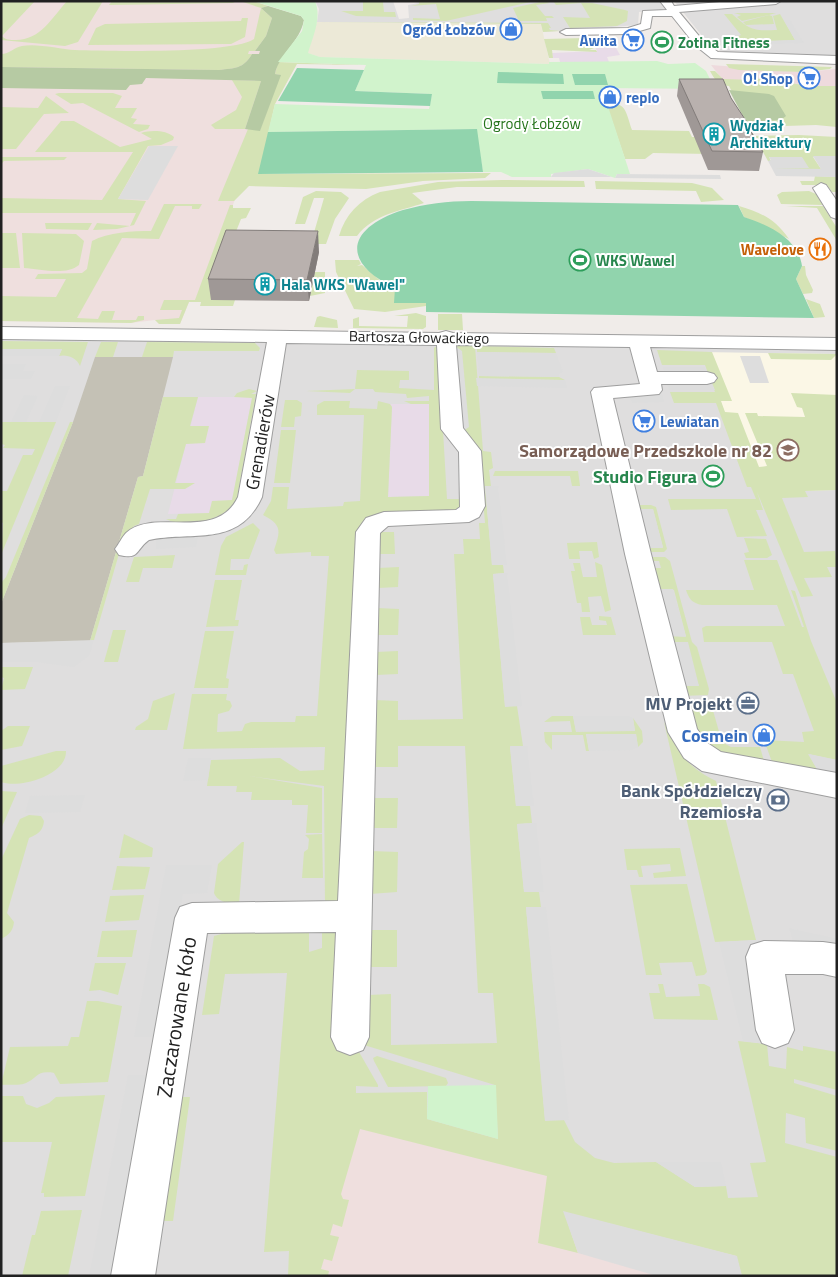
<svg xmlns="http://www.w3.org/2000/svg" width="838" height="1277" font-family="'Titillium Web',sans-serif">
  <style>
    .residential { fill: #dfdede }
    .commercial { fill: #eedadd }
    .industrial { fill: #e8dbe8 }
    .education { fill: #fbf7e6 }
    .military { fill: #efdfde }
    .construction { fill: #c4c1b5 }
    .farmland { fill: #ece9d7 }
    .grass { fill: #d5e3b5 }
    .forest { fill: #b6caa3 }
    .park { fill: #d1f3cc }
    .pitch { fill: #91d4ad }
    .parking { fill: #ddd }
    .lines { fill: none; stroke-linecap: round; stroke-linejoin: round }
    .minor-casing { stroke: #9e9e9e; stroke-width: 2 }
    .minor { fill: #fff; fill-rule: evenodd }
    .wall { fill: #9f9896 }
    .shaded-wall { fill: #827c7a }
    .building { fill: #b9b1ae; stroke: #827c7a }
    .labels { text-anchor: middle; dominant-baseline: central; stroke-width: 4; stroke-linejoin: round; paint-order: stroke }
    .far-shop-label { font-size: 15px; font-weight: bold; fill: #366cbe; stroke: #fff; text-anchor: end }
    .far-leisure-label { font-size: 15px; font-weight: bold; fill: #27864d; stroke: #fff; text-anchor: start }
    .far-park-label { font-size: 15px; fill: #24731a; stroke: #fff }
    .far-culture-label { font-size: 15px; font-weight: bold; fill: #0d838f; stroke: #fff; text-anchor: start }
    .far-food-label { font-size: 15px; font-weight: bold; fill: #c56008; stroke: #fff; text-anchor: end }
    .far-street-label { font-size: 15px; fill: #212121; stroke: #fff }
    .street-label { font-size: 18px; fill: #212121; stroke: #fff }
    .education-label { font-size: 18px; font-weight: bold; fill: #785e54; stroke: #fff; text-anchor: end }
    .leisure-label { font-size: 18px; font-weight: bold; fill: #27864d; stroke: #fff; text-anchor: end }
    .service-label { font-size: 18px; font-weight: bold; fill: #4e5e75; stroke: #fff; text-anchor: end }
    .shop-label { font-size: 18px; font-weight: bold; fill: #366cbe; stroke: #fff; text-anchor: end }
    .near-street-label { font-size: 21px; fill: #212121; stroke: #fff }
  </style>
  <rect width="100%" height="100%" fill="#f0ece9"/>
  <path class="residential" d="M315 1H393L399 19 409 18 408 5 419 3 412 1H660L666 10 639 12 638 25 543 32 541 24 317 22 319 9Z
    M674 1H837V58L731 54 720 51 703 37Z
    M1 338 837 349V1276H1Z"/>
  <path class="commercial" d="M711 65 804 72 837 69V86H811L754 78V80H723Z"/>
  <path class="industrial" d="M591 39H611L620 55 607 57 609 62H560L559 58H553L552 53 597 51Z
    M198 397H252L232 501 210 513 168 514Z
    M390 404H429L430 496 388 497 392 407Z"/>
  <path class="education" d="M701 352 837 354V490L756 492Z"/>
  <path class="military" d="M1 1H253L301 16 287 53 278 62 281 75 197 302H189L180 324H159L155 320 131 323 1 321Z
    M356 1098 792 1276H305Z"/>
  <path class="construction" d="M95 357H173L143 476 138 477 90 641 1 643V604L73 422Z"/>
  <path class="farmland" d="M317 22 541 24 550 64 320 57 307 53Z"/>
  <path class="grass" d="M1 1H35L2 36C5 40 10 40 16 40 40 40 52 18 67 1H103L78 42 65 46 1 40Z
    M112 1H230L235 3 109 5Z
    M240 1H253L268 6 261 8 272 18 266 36 255 51H249L248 54H252C243 69 235 68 219 70L1 67V54C10 54 14 47 22 46 36 43 60 49 75 50 106 51 234 54 254 39L261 8Z
    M363 1H393L383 2 384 12H395L396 17 356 16 341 11H363Z
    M535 1 446 21 413 20V18L440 19 436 4 411 6 419 4V2Z
    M544 1 550 3 536 5 545 16H552L554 18H546L547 21H519L513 8Z
    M553 1 592 3 625 10 628 11 627 21 617 26 570 28 563 17 590 18 581 3 556 5Z
    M734 13H776L769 15 772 16 774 24 746 25 743 22 769 15 742 21 737 17 741 15Z
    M724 14H732C750 30 753 31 777 30L773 16 780 14 795 40 771 41 769 38H762L767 44H745L743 41 748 39 738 41 735 37 741 35Z
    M242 18H248L245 37 231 44 88 45 96 28 105 24 241 21Z
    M317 22 548 23 551 28H549L550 30 561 31 543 32 541 24Z
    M586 38 594 48 589 50H596L597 52 552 50 553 58H549L544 39Z
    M278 62 366 65 297 64 275 104 259 174 491 173 485 178 423 181 366 189 249 186 234 201H218L248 129 260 130 280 75 275 74Z
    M726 64 832 67 830 69 804 72 739 70 729 68Z
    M710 71H715L723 79 754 80V78L811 86H837V127L816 125 750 127 729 86C718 85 715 80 710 71Z
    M232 80 261 81 245 129H215L211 125 236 110 242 97Z
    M59 93H113L122 96 115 108H137L131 118 137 119 133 124 150 125 148 129 139 132 83 103 71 104 55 94Z
    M46 96 69 113 44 114 16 149H1V107L38 108Z
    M606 103C627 103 625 110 632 130L689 131 692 137H707L710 154 653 153 645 159H625Z
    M61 121H74L120 147 152 139 141 133C151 130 166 130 174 137L173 140 161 145 148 146 118 199 146 201 134 225 117 229 93 230 97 223 130 226 136 213H1V198L102 200 133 152H35Z
    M799 135 837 137V156L813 157 821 169H777L773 167H808L769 157 771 161H768L754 136Z
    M2 157H67L64 160 4 161 1 164Z
    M815 176 837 177V192H832L827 185H802L800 181H814Z
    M502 180 584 181 585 187H457L412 193 424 203C400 211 374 214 357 236H339C345 215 359 200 380 192L438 182Z
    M595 181 692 183 712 188 724 200 701 202 696 191 596 189Z
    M316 191 341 192 349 198 335 219 326 244H294L235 300 233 306H200L201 302H189L180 324H159L155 320 179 318 182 310H160L164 300H195L230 205H233V208H251L246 218 241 219 235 234 313 236 324 198H314L305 224H295L303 197Z
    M809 191 816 194 823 205 781 204 777 195 782 192Z
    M164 204H202L199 209H192V206H175L159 239 122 238 77 318 98 319 102 311H115L112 320H136L138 316H144V320L131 323 1 321V296L56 297 66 279H35L38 274 82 273 87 269 92 241C108 232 133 231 151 231Z
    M739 206C762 213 775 219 789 239L744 217Z
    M786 206H823L837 228V241L817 208Z
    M45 223H92L88 230 49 229H46Z
    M1 233H16L20 268H1Z
    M22 233 76 234 84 241 79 265C66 276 40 269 24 268Z
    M335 260H359L361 264 357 266 362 265 383 283 427 303 426 306 385 312 354 309 336 272Z
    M802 266H805L806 275 813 290 812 293 803 294 796 279Z
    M315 272H325V293L310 296Z
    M806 299 820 304 825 317 814 318Z
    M416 313 426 316V327L423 329 353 328V319L359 317V326L407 327 408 316H394Z
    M438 314H462L463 330H438Z
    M320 316 337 320 338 328 314 327 317 317Z
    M1 341 88 342 80 366C77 358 67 354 59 356L62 349H1Z
    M101 342H118L113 357H95Z
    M147 342 255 343 260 348 259 351H174L173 357H142Z
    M438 345 447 499H466L463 508C434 519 398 504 370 517L338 902 325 907 324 786 249 776 322 788V833H306L308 805H292V800H251L252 792H236L237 786H207L211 760 280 758 300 771 324 770 325 747 183 749 192 694H227L226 700 230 701 232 706 229 711 218 714 217 732 242 731 245 724 251 722H295L296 716H317L329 556H311V552L276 554 274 550C280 532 283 525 263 515L271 501 273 487H289L287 509 343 506 344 502 360 501 364 415H317V405L324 401H350L349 408 377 409 378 401 390 404 392 407 388 497 429 496V404H411L404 401H429V396L407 398 406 394 375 392 373 389H355L350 393 306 391 355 389 357 370 409 371V380H400L399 388 434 390V348Z
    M455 346H475L483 451 491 452 493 468 489 470 491 486H485L492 565H503L504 573 493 574 505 706H517L523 746 510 747 516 806H530L532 823 517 824 524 891 539 892 541 907H526L545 1120H564L575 1142 595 1158 614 1163 656 1162 695 1187 726 1186 728 1198 758 1197 750 1163 766 1162 738 1041 767 1044 769 1066 786 1069 787 1047 803 1051V1046L837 1052V1090L794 1079V1083L837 1096V1151L806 1143 805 1118 786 1113 785 1143 837 1157V1276H742L736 1256 564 1212 578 1253 538 1243 547 1176 360 1129 341 1194 343 1199 349 1200 342 1227 333 1224 330 1235 339 1237 332 1261 324 1259 321 1269 329 1271 328 1276H288L289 1251 264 1252 287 973 225 974 219 1014 202 1015 214 936 225 933H309V952L322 948V930H334L337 934 355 1045 378 1085V1087L356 1086V1093L427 1092V1119L498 1139 495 1085 364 1045 366 1044 368 995 391 994V1045L497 1043 493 993H478L465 746H398V767H373L375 700 398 701V720L463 719 454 554H464L463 539H480L479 523H485L479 451 476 445 463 431Z
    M477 346 554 348 556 353 477 352Z
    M657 350 712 352 732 401H721L725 412 738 413 759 467 767 466 745 413H757L758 416 805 417 802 408 797 407 791 393 837 395V490L805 491 808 497 782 498 804 552 835 551 837 567H827L832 577 804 578 813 596 801 597 757 492 763 510H756L767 536 737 537 727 509 671 510 668 499H756L751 487H747L716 403H674L670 392H715L705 365H662Z
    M768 353 837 354 831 360 771 359Z
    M479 376 559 377 565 380 479 379Z
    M249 389 257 391 251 394H256L236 503C221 520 186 530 166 519H176L178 514 209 513 212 501 232 500 252 398 234 397 237 393Z
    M163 397H198L190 426H209L205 443 186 444 175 483H195L185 489H150L139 524 134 526 123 540 94 640 90 641 138 477 143 476Z
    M285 400H297L302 403 301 416 295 417 294 427H281Z
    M1 422H56L1 555 3 523 1 522V491H7L23 455H32L35 449 3 448 5 445 1 444Z
    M70 422H73L1 604V583L6 577Z
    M281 430H296L290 483H274Z
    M495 471H578L580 486H572L570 476H493Z
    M634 505H651L656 507 667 549 664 552H645L644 548 663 547 653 509H635Z
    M253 523 260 530 249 559H231L230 570H243L244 565 248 564 246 575H215L221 546 226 537Z
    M379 532H394L395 554H378Z
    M744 538 766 539 772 555 767 558H746L744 553 749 552Z
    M597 542 599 557 594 559 592 551H579L580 559H569L567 543Z
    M175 555 172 568H143L139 582H126L134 557Z
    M646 557H665L670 561 692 642 697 647 709 689 708 695 682 696 679 686 699 685 667 642 666 636H686L674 590 654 589 649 568H661L659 561H648Z
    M744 560H777L802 627H804L791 590 795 591 811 641 837 703V760L809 754 818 771 772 762 764 740 804 742 802 732 814 731 793 674H783L772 642H704L702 628 706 626H785L777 605H702C692 603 689 599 686 590H754Z
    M595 562 602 565 611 610 605 612 601 596 588 597 590 612H582L581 603H577L571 571H575L573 563H580L583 577H597Z
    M399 567 398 587 378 588V568Z
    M215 580H242L235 620H239L238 626 206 627Z
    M377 608 399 609 398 635H376Z
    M599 616 611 617 616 635H583L580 617H590L592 625H607L606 621 599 620Z
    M113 630H126L118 662H104Z
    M205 631H234L226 678 229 679 228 688H194Z
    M398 651V674L376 675V652Z
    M1 667H33L25 689 1 690 4 678 1 677Z
    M175 693 167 730H135L136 727 148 719 153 701Z
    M684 706 712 707 720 735 702 738 695 730Z
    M552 716H573L576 731H635L633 718 642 731 643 742 638 747 636 734H586L589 751H586L583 735H552V750L545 742 544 732H572L570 721 544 722Z
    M664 722C677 752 686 766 716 781L756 940 715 942Z
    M8 726H30L22 746 1 750V731Z
    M706 742H722L731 747H760L764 761 719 751Z
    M56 751H66C67 775 20 789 1 782V766Z
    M1 791 17 792 1 829Z
    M373 798H398L397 828H372Z
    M29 815 41 816 44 821C43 831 38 834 29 838L7 913 14 922C13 931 9 935 1 939V860L20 819Z
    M124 834 153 848 152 857 119 858Z
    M322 834 323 878H302L304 852 308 849 309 839 305 835Z
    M242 842H244L239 904C229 903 218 903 214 893L218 864Z
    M680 848 686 876 654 878 653 873 671 871 670 864 641 866 643 877H639L637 870H627L624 849Z
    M371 851 398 852 397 892 370 894Z
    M117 866 150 867 145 889 112 890Z
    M687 884 707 972 704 975 696 976 692 962 659 963 662 975H646L630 885Z
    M144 895 139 920 105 922 110 896Z
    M137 930 132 957H97L102 931Z
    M370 930H397V967H368Z
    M95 963H126L118 995 100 990 89 991Z
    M658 984H663L666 997 700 996 698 984H704L710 987 718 1020 654 1019 649 993H660Z
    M87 1001H98L122 1006 108 1082 60 1084 54 1073C36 1070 38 1078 26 1083 19 1086 8 1084 1 1085L10 1047 68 1046 71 1037H79Z
    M377 1056 446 1078 448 1083 446 1086 388 1087 374 1061 373 1058Z
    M105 1095 85 1196 44 1197V1193H41L52 1142H1V1096H23L26 1104 37 1108 49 1103 56 1097Z
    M182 1097H190L173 1221H163Z
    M82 1210 68 1276H22L32 1235H35L41 1211Z"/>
  <path class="forest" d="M268 6 301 16 304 20C300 42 279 54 275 74L281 75 260 131 245 129 261 81 146 78 142 84 130 85 126 90 1 88V67L219 70C235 68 243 69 252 54H259L260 51H255L266 36 272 18 261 8Z
    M729 90 769 94 774 96 786 116 781 120 746 122Z"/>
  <path class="park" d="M253 1H315C322 18 313 36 308 53L320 57 549 64V62L657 61 668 64 695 63 706 71 715 89 602 88 630 174H617L615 178 588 169 551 174V177H512L501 172H483L476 129 268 132 275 104 429 109 432 94 355 91 366 65 278 62 302 31 304 20 301 16Z
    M496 1085 498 1139 427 1119 428 1086Z"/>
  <path class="pitch" d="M297 68 364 70 355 91 432 94 430 106 278 101Z
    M498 72 563 74 564 84 497 83Z
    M572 74H605L608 85H575Z
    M541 91H593L595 99H543Z
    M477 129 483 172 258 174 268 132Z
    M471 201 738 205 744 217C768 225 798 238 802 266L796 279 814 318 426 312V303H394L395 288C340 262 347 228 403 210 425 204 448 201 471 201Z"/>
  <path class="parking" d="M784 20H790L804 43 767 44 765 41 795 40Z
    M149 146H178L148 200 118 199Z
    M813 156H837V177L776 176 768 161 771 160 769 157H802L809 168H774L821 169Z
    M588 169 612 177H551L554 173Z
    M617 174 720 175 721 179 615 178Z
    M455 346 462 351 469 427 463 431Z
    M1 349H62L59 356H1Z
    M477 352 556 353 563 372 559 374V377L479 376Z
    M740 356H760L769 383H750Z
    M1 364H26L23 371H35L31 379H1Z
    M663 367H705L715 390H669Z
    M476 378 565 380 567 388 477 386Z
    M55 386H70L56 422H39Z
    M662 394 664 402 632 403 629 395Z
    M24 395 38 396 26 422H11Z
    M485 486H498L507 565H492Z
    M635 509H653L663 548H644Z
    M198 536 196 547 156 549V539Z
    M507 573 522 706 505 707 493 574Z
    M654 589H673L686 637 666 636Z
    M94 640 89 656 74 667 36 662H1V643Z
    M667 642H688L699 686H679Z
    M573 716H628L633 718 635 731 576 732Z
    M586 734H636L638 747 632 750 589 751Z
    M510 746H527L534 806H516Z
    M808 754 837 760V775L818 771Z
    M188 758H211L208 780 183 781Z
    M85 795 80 812 25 813 30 796Z
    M536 823 544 892H524L517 824Z
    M166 865H212L207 893 183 894 158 1037H134Z
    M526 907H546L569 1120 545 1121Z
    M789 928 837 939V954L796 950Z
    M756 940 779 946 787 966V1047L743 1041 719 942Z
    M128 1075H152L117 1276H89Z
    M656 1162H721L726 1186 695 1187Z
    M563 1211 737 1256 742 1276H657L578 1253Z"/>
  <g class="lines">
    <g class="minor-casing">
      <path id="minor" d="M660 1H671L674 6 731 1H781L776 4 679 12 704 42 718 52 837 56V64L711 58 696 46 672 16H652L650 28 629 34 566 35 560 32 566 29 628 28 641 24 643 11 667 10Z
        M821 183 826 185 837 201V219L831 217 813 188Z
        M1 327 439 333 446 331 453 333 837 338V350L650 347 657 372H707L714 374 717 378 714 382 707 384H661L662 390 659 394 613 398 651 554 697 729 706 742 721 752 837 773V798L702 771 684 758 668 732 625 554 591 392 594 388 640 384 630 347 456 345 463 428 481 451 485 506 479 517 469 522 388 526 380 533 369 1037 363 1050 350 1055 337 1050 331 1037 336 932 207 933 155 1276H111L175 918 180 907 192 903 338 901 356 532 366 518 384 512 456 510 460 507 459 452 441 429 437 345 286 343 262 497C239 548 194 531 149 540 135 550 140 560 119 555L115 549C119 544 122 537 126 533 154 507 216 543 238 497L267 342 1 339Z
        M764 941 823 942 837 944V977L823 974H785L794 1030 788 1043 775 1048 762 1043 756 1030 746 957 751 945Z"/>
    </g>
    <use href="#minor" class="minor"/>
  </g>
  <path class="wall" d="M679 79 731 98 752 132 763 152 759 171 708 170 677 96Z
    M319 252 309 301 211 300 208 279Z"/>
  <path class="shaded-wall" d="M318 231 319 252 309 301 307 280Z"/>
  <path class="building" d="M679 79H723L731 98 752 130H750L763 152 712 151Z
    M226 230 318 231 307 280 208 279Z"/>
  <defs>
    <g id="shop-ring" transform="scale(1.125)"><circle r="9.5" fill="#fff" stroke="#3f7fe0" stroke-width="1.5"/><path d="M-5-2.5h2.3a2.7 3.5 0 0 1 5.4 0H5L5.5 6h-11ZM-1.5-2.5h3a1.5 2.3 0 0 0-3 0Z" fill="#3f7fe0"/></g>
    <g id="supermarket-ring" transform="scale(1.125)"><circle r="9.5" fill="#fff" stroke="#3f7fe0" stroke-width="1.5"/><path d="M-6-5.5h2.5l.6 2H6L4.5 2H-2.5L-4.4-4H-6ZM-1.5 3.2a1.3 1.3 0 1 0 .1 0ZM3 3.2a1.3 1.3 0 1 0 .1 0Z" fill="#3f7fe0"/></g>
    <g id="stadium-ring" transform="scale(1.125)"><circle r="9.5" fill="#fff" stroke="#2e9e5b" stroke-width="1.5"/><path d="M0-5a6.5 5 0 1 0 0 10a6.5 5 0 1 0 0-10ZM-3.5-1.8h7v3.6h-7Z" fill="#2e9e5b"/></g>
    <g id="building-ring" transform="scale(1.125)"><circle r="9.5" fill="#fff" stroke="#0f9aa8" stroke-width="1.5"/><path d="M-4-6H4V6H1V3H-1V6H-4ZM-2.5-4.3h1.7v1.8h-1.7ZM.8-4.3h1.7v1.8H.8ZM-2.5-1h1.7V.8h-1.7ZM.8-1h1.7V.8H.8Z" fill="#0f9aa8"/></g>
    <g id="restaurant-ring" transform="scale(1.125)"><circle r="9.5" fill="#fff" stroke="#e8710a" stroke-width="1.5"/><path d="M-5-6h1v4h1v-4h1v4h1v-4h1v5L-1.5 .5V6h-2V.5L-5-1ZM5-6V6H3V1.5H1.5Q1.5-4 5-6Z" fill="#e8710a"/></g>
    <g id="school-ring" transform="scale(1.125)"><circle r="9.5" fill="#fff" stroke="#8d6e63" stroke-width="1.5"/><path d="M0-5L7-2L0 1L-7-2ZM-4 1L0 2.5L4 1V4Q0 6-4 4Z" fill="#8d6e63"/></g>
    <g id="office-ring" transform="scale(1.125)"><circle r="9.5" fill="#fff" stroke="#5c6f8a" stroke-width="1.5"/><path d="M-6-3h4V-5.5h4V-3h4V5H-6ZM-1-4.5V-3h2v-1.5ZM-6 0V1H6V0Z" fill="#5c6f8a"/></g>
    <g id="bank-ring" transform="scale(1.125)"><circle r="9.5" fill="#fff" stroke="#5c6f8a" stroke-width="1.5"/><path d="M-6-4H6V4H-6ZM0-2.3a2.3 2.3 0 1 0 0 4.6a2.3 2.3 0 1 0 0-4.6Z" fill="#5c6f8a"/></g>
  </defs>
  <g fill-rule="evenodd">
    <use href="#shop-ring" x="511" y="29"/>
    <use href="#supermarket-ring" x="633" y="40"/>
    <use href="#stadium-ring" x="662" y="42"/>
    <use href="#supermarket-ring" x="809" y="78"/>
    <use href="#shop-ring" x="610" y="97"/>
    <use href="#building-ring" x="714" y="134"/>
    <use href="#restaurant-ring" x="820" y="249"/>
    <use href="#stadium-ring" x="580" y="260"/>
    <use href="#building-ring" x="265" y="284"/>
    <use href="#supermarket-ring" x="644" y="421"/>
    <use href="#school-ring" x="788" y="450"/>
    <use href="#stadium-ring" x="713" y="476"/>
    <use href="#office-ring" x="748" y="703"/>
    <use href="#shop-ring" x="764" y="735"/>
    <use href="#bank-ring" x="778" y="800"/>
  </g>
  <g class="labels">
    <g class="far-shop-label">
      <text x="495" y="29">Ogród Łobzów</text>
      <text x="617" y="40">Awita</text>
      <text x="793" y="78">O! Shop</text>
      <text x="626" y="97" text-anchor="start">replo</text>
      <text x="660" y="421" text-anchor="start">Lewiatan</text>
    </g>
    <g class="far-leisure-label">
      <text x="678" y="42">Zotina Fitness</text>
      <text x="596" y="260">WKS Wawel</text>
    </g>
    <g class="far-park-label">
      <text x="532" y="123">Ogrody Łobzów</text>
    </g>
    <g class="far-culture-label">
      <text x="730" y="125">Wydział<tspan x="730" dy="17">Architektury</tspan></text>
      <text x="281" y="284">Hala WKS "Wawel"</text>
    </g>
    <g class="far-food-label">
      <text x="804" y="249">Wavelove</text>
    </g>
    <g class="far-street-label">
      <text transform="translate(419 337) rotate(1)">Bartosza Głowackiego</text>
    </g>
    <g class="street-label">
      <text transform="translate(260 442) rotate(-80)">Grenadierów</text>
    </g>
    <g class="education-label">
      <text x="772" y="450">Samorządowe Przedszkole nr 82</text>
    </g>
    <g class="leisure-label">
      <text x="697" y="476">Studio Figura</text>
    </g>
    <g class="service-label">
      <text x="732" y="703">MV Projekt</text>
      <text x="762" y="790">Bank Spółdzielczy<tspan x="762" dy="21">Rzemiosła</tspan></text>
    </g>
    <g class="shop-label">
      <text x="748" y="735">Cosmein</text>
    </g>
    <g class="near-street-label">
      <text transform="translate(176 1017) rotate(-81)">Zaczarowane Koło</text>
    </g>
  </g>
  <rect width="838" height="1277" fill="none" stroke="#212121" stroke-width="5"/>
</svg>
